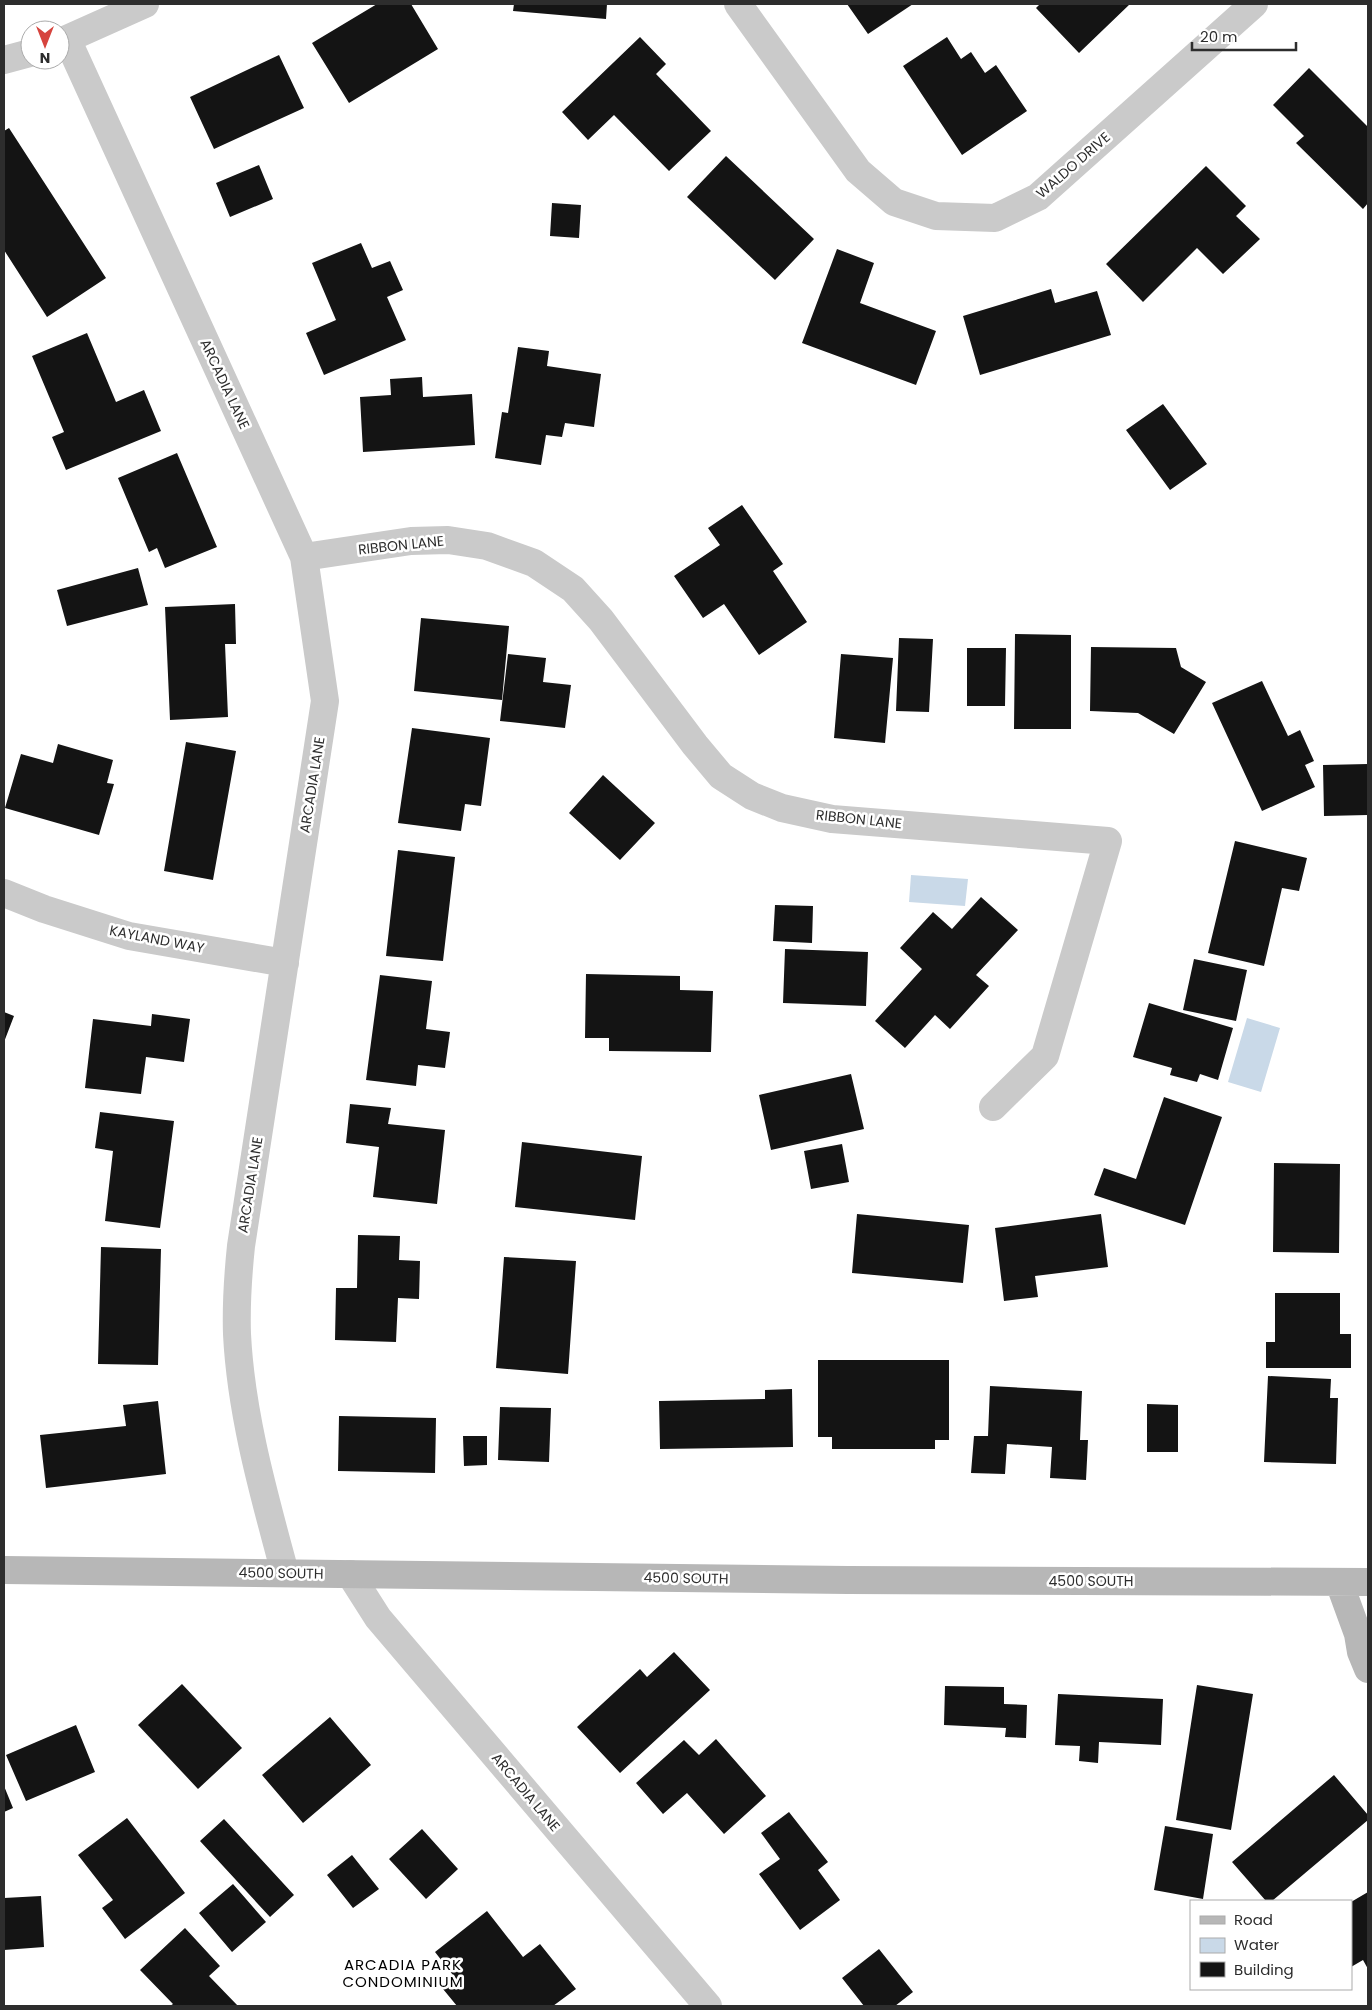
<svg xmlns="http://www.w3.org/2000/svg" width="1372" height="2010" font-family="Poppins,sans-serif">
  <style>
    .water { fill: #c9d9e8 }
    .building { fill: #141414 }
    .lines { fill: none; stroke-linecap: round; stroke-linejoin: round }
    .street { stroke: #cacaca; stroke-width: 28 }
    .secondary { stroke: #b7b7b7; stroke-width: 28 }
    .labels { text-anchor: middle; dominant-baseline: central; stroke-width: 5; stroke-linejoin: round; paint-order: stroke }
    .street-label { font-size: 14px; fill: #2d2d2d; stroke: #fff }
    .neighbourhood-label { font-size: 15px; letter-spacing: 1px; fill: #000; stroke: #fff }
  </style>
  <rect width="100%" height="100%" fill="#fff"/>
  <path class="water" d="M911 875 968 879 965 906 909 902Z
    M1247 1018 1280 1028 1261 1092 1228 1082Z"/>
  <path class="building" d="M377 4H411L438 49 349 103 312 43Z
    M514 4H607L606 19 513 11Z
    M847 4H913L868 34Z
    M1040 4H1130L1079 53 1036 8Z
    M640 37 666 64 656 74 711 131 669 171 614 115 588 140 562 112Z
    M947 37 961 59 971 52 985 73 996 65 1027 111 962 155 903 66Z
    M279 55 304 108 214 149 190 97Z
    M1309 68 1368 127V203L1363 209 1296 143 1304 136 1273 105Z
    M9 128 106 278 47 317 4 250V131Z
    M726 156 814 239 775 280 687 197Z
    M259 165 273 199 230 217 216 183Z
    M1206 166 1246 206 1236 216 1260 239 1223 274 1197 248 1143 302 1106 264Z
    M552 203 581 205 579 238 550 236Z
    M361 243 372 268 390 261 403 290 387 297 406 340 324 375 306 333 336 320 312 263Z
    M837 249 874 263 860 303 936 331 916 385 802 343Z
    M1051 289 1055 303 1097 291 1111 335 980 375 963 316Z
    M87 333 116 402 144 390 161 431 66 470 52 437 64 432 32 356Z
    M518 347 549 351 547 366 601 374 594 427 565 423 562 437 546 435 541 465 495 458 502 412 508 413Z
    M422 377 423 397 472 394 475 445 363 452 360 397 391 395 390 379Z
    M1163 404 1207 464 1170 490 1126 430Z
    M177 453 217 547 165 568 157 548 149 552 118 478Z
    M742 505 783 564 773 571 807 622 759 655 724 604 703 618 674 576 720 545 708 528Z
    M138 568 148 605 67 626 57 590Z
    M235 604 236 644H225L228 717 170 720 165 607Z
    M421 618 509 626 502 700 414 691Z
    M1015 634 1071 635V729H1014Z
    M899 638 933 639 929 712 896 711Z
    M1091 647 1176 648 1181 667 1206 682 1174 734 1138 713 1090 711Z
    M967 648H1006L1005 706H967Z
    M508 654 546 658 543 682 571 685 565 728 500 721Z
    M841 654 893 658 885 743 834 738Z
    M1262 681 1288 736 1300 730 1314 761 1305 765 1315 787 1262 811 1212 703Z
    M412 728 490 738 481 806 465 804 461 831 398 823Z
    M186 742 236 751 213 880 164 871Z
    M58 744 113 760 107 783 114 784 99 835 5 808 21 754 53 763Z
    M1368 764V815L1324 816 1323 765Z
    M603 775 655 823 620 860 569 813Z
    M1235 841 1307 858 1299 891 1282 888 1264 966 1208 953Z
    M398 850 455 857 443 961 386 956Z
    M981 897 1018 930 976 975 989 986 950 1029 935 1015 905 1048 875 1021 922 969 900 948 933 912 952 929Z
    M775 905 813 906 812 943 773 941Z
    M785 949 868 952 866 1006 783 1003Z
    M1194 959 1247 970 1236 1021 1183 1010Z
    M586 974 680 976V990L713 991 711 1052 609 1051V1038H585Z
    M380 975 432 981 426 1029 450 1032 445 1068 418 1065 416 1086 366 1080Z
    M1149 1003 1233 1028 1218 1080 1200 1074 1197 1082 1170 1075 1172 1068 1133 1057Z
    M4 1012 14 1016 4 1042Z
    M152 1014 190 1019 184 1062 146 1057 141 1094 85 1088 93 1019 151 1026Z
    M851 1074 864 1129 771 1150 759 1095Z
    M1164 1097 1222 1117 1185 1225 1094 1195 1104 1168 1136 1179Z
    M350 1104 391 1108 388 1124 445 1130 437 1204 373 1197 379 1147 346 1143Z
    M100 1112 174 1121 160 1228 105 1221 113 1151 95 1148Z
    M522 1142 642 1156 635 1220 515 1207Z
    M842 1144 849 1182 811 1189 804 1151Z
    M1274 1163 1340 1164 1339 1253 1273 1252Z
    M857 1214 969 1225 963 1283 852 1273Z
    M1101 1214 1108 1267 1035 1276 1038 1297 1004 1301 995 1228Z
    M358 1235 400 1236 399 1260 420 1261 419 1299 398 1298 396 1342 335 1340 336 1288H357Z
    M101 1247 161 1249 158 1365 98 1364Z
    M504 1257 576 1261 568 1374 496 1368Z
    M1275 1293H1340V1334H1351V1368H1266V1342H1275Z
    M818 1360H949V1440H935V1449H832V1437H818Z
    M1268 1376 1331 1379 1330 1398H1338L1336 1464 1264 1462Z
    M990 1386 1082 1391 1080 1440H1088L1086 1480 1050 1478 1052 1447 1007 1444 1005 1474 971 1473 974 1436H988Z
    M792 1389 793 1447 660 1449 659 1401 765 1399V1390Z
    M158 1401 166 1474 46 1488 40 1435 126 1426 123 1405Z
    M1147 1404 1178 1405V1452H1147Z
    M500 1407 551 1408 549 1462 498 1460Z
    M339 1416 436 1418 435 1473 338 1471Z
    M463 1436H487V1465L464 1466Z
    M674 1652 710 1690 620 1773 577 1727 640 1669 647 1677Z
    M182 1684 242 1748 198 1789 138 1725Z
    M1197 1685 1253 1694 1231 1830 1176 1820Z
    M945 1686 1004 1687V1704L1027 1705 1026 1738 1005 1737 1006 1728 944 1725Z
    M1058 1694 1163 1699 1161 1745 1099 1742 1098 1763 1079 1761 1080 1746 1055 1745Z
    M330 1717 371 1765 303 1823 262 1775Z
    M76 1725 95 1772 26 1801 6 1755Z
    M716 1739 766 1796 724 1834 687 1793 663 1814 636 1783 684 1740 699 1755Z
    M1334 1775 1368 1815V1820L1272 1901H1266L1232 1862Z
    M4 1786 13 1808 4 1812Z
    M789 1812 828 1862 818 1870 840 1900 800 1930 759 1874 780 1859 761 1833Z
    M127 1818 185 1893 125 1939 102 1908 113 1900 78 1855Z
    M224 1819 294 1895 270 1917 200 1841Z
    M1165 1826 1213 1834 1203 1899 1154 1890Z
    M422 1829 458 1869 426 1899 389 1859Z
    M352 1855 379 1889 353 1908 327 1875Z
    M233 1884 266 1922 232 1952 199 1913Z
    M1368 1892V1969L1363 1960 1351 1967V1902Z
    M41 1896 44 1947 4 1950V1898Z
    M487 1911 523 1957 540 1944 576 1989 553 2006H457L443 1989 456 1979 435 1952Z
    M185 1928 220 1966 209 1976 238 2006H170L173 2004 140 1970Z
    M879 1949 913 1992 895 2006H864L842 1978Z"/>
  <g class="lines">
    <path class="street" d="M738 4 858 171 894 202 936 216 995 218 1038 197 1254 4
      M67 39 304 557 325 701 241 1246C238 1275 236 1304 237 1334 241 1415 264 1495 285 1573
      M60 42 145 4
      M4 60 30 53
      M304 557 411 541 448 540 487 546 534 563 573 589 601 620 695 745 721 776 752 796 782 808 832 819 1108 841 1045 1056 993 1107
      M4 893 44 909 129 936 285 963
      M350 1574 378 1618 708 2006"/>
    <path class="secondary" d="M4 1570 848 1580 1368 1582
      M1339 1582 1358 1634 1361 1652 1368 1669"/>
  </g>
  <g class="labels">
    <g class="street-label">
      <text transform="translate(1073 165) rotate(-41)">WALDO DRIVE</text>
      <text transform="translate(225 384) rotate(65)">ARCADIA LANE</text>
      <text transform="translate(401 545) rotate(-6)">RIBBON LANE</text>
      <text transform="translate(312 785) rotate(-81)">ARCADIA LANE</text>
      <text transform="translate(859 819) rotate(6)">RIBBON LANE</text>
      <text transform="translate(157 939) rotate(11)">KAYLAND WAY</text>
      <text transform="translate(250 1185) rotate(-81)">ARCADIA LANE</text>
      <text transform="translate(281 1573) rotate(1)">4500 SOUTH</text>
      <text transform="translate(686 1578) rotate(1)">4500 SOUTH</text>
      <text x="1091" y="1581">4500 SOUTH</text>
      <text transform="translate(526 1792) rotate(50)">ARCADIA LANE</text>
    </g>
    <g class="neighbourhood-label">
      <text x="403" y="1964">ARCADIA PARK<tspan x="403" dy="17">CONDOMINIUM</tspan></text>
    </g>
  </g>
  <rect width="1372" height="2010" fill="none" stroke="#2d2d2d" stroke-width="10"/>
  <rect x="1190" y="1900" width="162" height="90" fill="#ffffff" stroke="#ababab"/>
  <rect x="1200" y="1916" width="25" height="8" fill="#b7b7b7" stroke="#ababab"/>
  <text x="1234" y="1925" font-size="15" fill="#2d2d2d">Road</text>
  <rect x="1200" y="1938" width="25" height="15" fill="#c9d9e8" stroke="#ababab"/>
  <text x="1234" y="1950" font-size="15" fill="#2d2d2d">Water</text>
  <rect x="1200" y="1962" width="25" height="15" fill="#141414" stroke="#ababab"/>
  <text x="1234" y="1975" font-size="15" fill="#2d2d2d">Building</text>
  <g transform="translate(45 45) rotate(180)"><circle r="24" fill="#ffffff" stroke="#ababab"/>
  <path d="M0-4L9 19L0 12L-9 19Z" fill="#d6443e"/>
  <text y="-8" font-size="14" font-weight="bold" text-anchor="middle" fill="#2d2d2d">N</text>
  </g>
  <path d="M1192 42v8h104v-8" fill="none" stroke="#2d2d2d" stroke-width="2.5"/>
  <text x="1200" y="42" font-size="15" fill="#2d2d2d" stroke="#ffffff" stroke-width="4" paint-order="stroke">20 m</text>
</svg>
